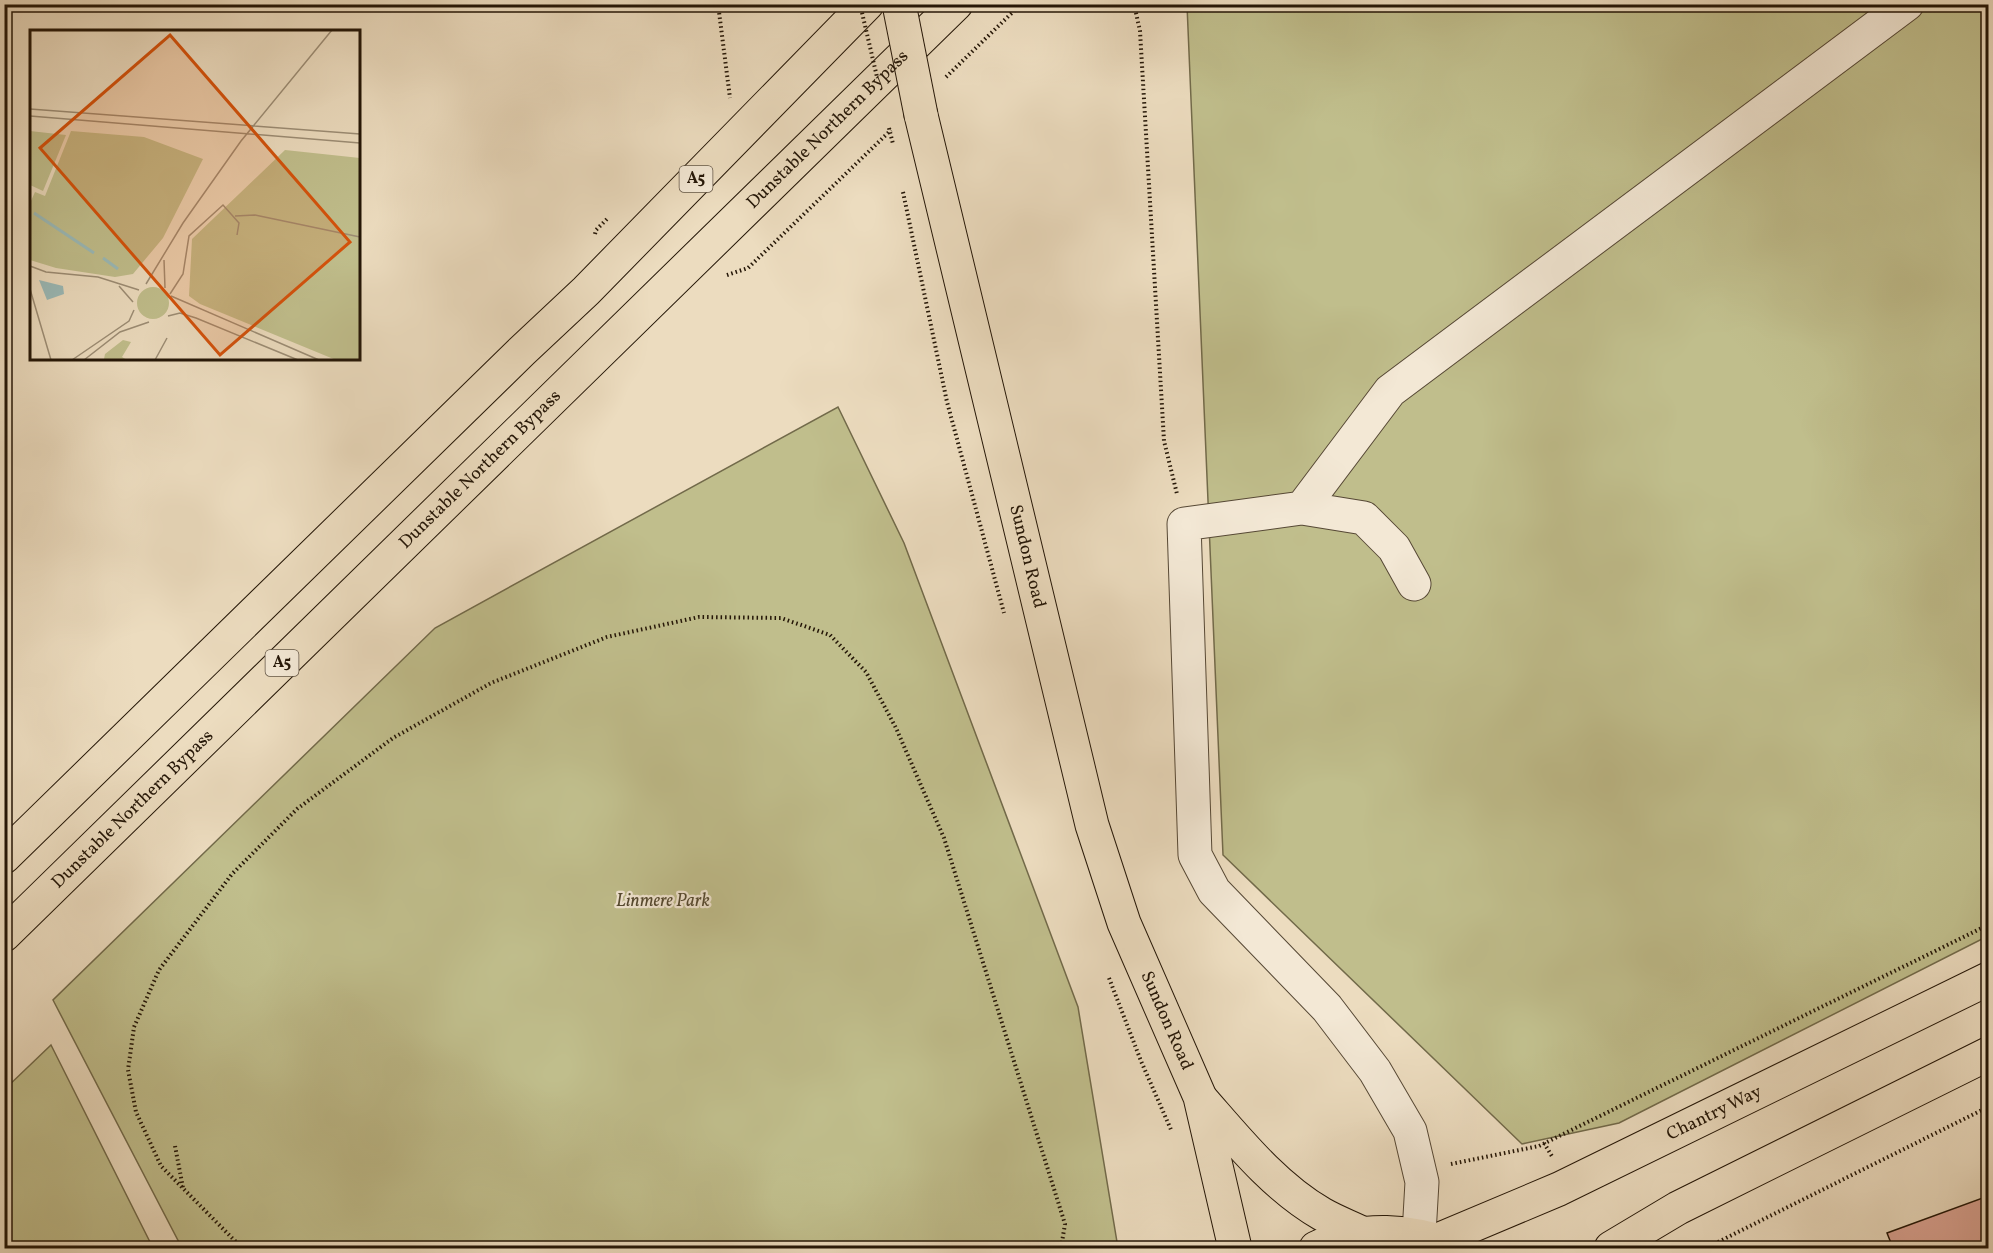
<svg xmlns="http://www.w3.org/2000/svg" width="1993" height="1253" font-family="Vollkorn,serif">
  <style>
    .green { fill: #c0be8c; stroke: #726a4a; stroke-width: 1.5 }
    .building { fill: #dca494; stroke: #241607; stroke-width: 1.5 }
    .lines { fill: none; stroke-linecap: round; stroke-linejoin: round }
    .minor-casing { stroke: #564835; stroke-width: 35 }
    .major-casing { stroke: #241607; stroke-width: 35 }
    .highway-casing { stroke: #241607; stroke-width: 35 }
    .path { stroke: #241607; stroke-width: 4; stroke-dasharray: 1.5 3; stroke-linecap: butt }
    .minor { stroke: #f3e8d5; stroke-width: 33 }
    .major { stroke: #ecdcbf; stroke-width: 33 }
    .highway { stroke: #ecdcbf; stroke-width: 33 }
    .major-bridge-casing { stroke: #241607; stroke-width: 35; stroke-linecap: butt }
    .path-bridge { stroke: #241607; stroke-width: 4; stroke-dasharray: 1.5 3; stroke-linecap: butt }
    .major-bridge { stroke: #ecdcbf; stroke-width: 33 }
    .labels { text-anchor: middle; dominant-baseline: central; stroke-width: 4.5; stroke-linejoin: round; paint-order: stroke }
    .shield { fill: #f3e8d5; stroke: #625545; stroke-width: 1.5 }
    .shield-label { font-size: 16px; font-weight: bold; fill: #241607 }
    .street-label { font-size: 18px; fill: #241607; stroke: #f3e8d5 }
    .park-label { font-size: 18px; font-style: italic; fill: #53482f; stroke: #f3e8d5 }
    .inset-river { fill: none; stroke: #9abab8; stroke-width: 3 }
    .inset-road { fill: none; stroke: #9c8d75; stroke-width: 1.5 }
    .view { fill: #d4520c; fill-opacity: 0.15; stroke: #d4520c; stroke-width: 3 }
    .inset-edge { fill: none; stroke: #241607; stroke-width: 3 }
  </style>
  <rect width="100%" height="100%" fill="#ecdcbf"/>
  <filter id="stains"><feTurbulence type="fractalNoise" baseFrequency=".00333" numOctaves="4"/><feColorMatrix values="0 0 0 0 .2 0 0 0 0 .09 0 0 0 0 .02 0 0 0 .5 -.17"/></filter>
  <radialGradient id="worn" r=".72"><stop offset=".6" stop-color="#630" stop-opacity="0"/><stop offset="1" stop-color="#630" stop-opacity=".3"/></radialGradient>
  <path class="green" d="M1187 5H1988V936L1619 1123 1522 1144 1223 855Z
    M838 407 904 543 1078 1007 1118 1248H182L53 1000 435 628Z
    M51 1045 153 1248H5V1089Z"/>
  <path class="building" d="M1988 1196V1248H1893L1887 1233Z"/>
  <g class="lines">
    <g class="minor-casing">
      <path id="minor" d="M1302 508 1390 391 1907 4
        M1414 584 1394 548 1364 518 1302 508 1184 524 1195 855 1214 891 1327 1008 1375 1071 1410 1131 1422 1182 1419 1234"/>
    </g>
    <g class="major-casing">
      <g id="major">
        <path id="s1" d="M921 115 1092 825 1124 923 1200 1097 1235 1248"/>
        <path d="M1203 1101C1238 1141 1275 1187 1322 1214 1336 1222 1350 1227 1364 1234"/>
        <path id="s2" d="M1438 1240 1559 1189 1988 979"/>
        <path d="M1316 1248C1361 1225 1412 1230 1458 1247"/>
        <path d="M1611 1248 1678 1208 1988 1054"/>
      </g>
    </g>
    <g class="highway-casing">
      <g id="highway">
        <path d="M4 857 522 351 586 291 867 4"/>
        <path id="s3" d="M4 935 956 4"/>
      </g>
    </g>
    <path class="path" d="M718 4 730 98
      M1134 4 1140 31 1164 441 1177 494
      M946 77 1021 4
      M903 192 947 402 1004 613
      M595 234 596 230 609 217
      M727 275 748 268 891 130
      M1109 978 1141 1061 1172 1132
      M1544 1143 1553 1158
      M175 1146 183 1188
      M1451 1164 1539 1146 1988 925
      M242 1248 161 1166 136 1112 128 1070 134 1027 159 970 232 874 297 809 393 738 491 683 607 637 699 617 781 618 830 635 866 672 896 728 944 838 1065 1224 1062 1242 1050 1248
      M1706 1248 1988 1107"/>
    <use href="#minor" class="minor"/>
    <use href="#major" class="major"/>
    <use href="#highway" class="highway"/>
    <g class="major-bridge-casing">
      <path id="major-bridge" d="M899 4 921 115"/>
    </g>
    <path class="path-bridge" d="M860 4 877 77
      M889 128 893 144"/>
    <use href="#major-bridge" class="major-bridge"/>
  </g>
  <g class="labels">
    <g class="shield">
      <rect x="679.5" y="166" width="33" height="26" rx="4.5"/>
      <rect x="265.5" y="650" width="33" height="26" rx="4.5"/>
    </g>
    <g class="shield-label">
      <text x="696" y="179">A5</text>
      <text x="282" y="663">A5</text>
    </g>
    <g class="street-label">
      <text stroke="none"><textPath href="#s3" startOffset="1152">Dunstable Northern Bypass</textPath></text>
      <text stroke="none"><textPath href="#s3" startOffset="666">Dunstable Northern Bypass</textPath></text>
      <text stroke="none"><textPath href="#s1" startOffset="454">Sundon Road</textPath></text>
      <text stroke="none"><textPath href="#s3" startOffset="180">Dunstable Northern Bypass</textPath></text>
      <text stroke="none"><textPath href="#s1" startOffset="940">Sundon Road</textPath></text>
      <text stroke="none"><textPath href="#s2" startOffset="304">Chantry Way</textPath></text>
    </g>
    <g class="park-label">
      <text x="663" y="901">Linmere Park</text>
    </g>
  </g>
  <g transform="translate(30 30)">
    <rect width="330" height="330" fill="#ecdcbf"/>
    <path d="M0 101 36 105 13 161 0 155ZM41 101 114 107 173 129 133 208 103 244 85 247 26 238 0 230V173L5 162 15 166ZM255 120 330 128V330H306L170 274 159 266 162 209ZM107 273a16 16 0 1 1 32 0a16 16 0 1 1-32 0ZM93 310 101 312 92 327 97 330 74 329 75 324Z" fill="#c0be8c"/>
    <path d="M9 250 33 256 34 264 17 270Z" fill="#9abab8"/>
    <path class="inset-river" d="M4 183 64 223M73 228 88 239"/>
    <path class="inset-road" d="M0 79 330 104M0 86 330 113M205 186 225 185 330 207M134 230 135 258M0 236 16 242 68 247 109 260M116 254 153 193 211 111 302 0M89 256 103 272M0 259 21 330M140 264 153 244 159 206 193 175 209 193 207 205M141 266 289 330M138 286 150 283 166 288 268 330M42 330 99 291 104 280M54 330 90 302 119 292M125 330 137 308"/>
    <path class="view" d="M140 5 320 212 190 325 10 118Z"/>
    <rect width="330" height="330" class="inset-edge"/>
  </g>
  <rect width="1993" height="1253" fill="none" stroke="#ecdcbf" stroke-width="24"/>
  <rect x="6" y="6" width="1981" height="1241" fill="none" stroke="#241607" stroke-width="3"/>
  <rect x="12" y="12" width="1969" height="1229" fill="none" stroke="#241607" stroke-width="1.5"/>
  <rect width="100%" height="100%" filter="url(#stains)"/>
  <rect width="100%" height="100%" fill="url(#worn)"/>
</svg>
